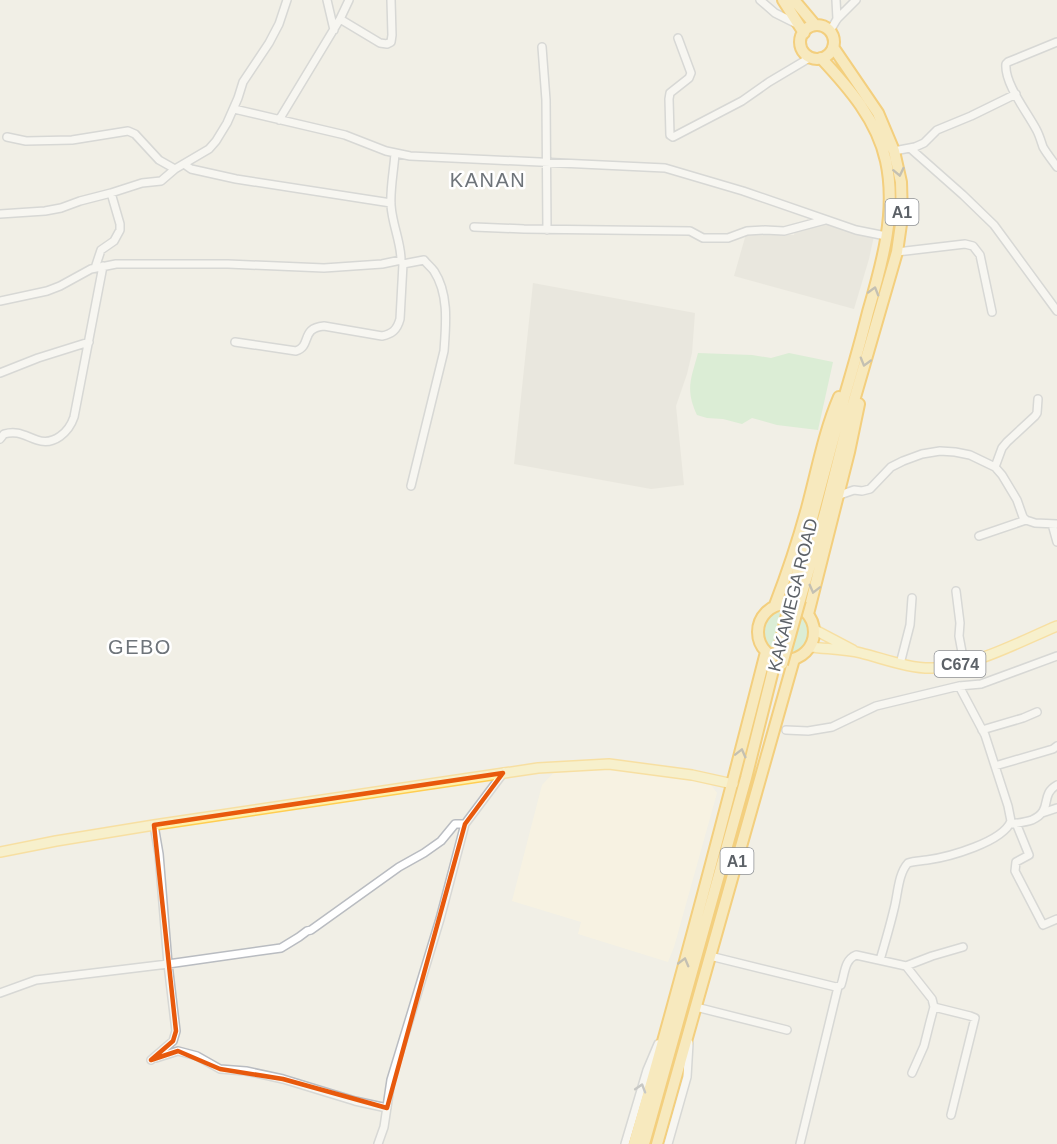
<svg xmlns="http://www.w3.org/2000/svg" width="1057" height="1144" font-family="Arial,sans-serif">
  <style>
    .commercial { fill: #fff7dd }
    .education { fill: #e1ded5 }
    .green { fill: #c1ebc1 }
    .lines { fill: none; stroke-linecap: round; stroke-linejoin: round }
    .minor-casing { stroke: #b9bcc1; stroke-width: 10 }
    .major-casing { stroke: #ffcd51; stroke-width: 12 }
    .highway-casing { stroke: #f7a800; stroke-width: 14 }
    .minor { stroke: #fff; stroke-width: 7 }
    .major { stroke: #fff1ad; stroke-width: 9 }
    .highway { stroke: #ffe28f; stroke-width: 10 }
    .highway-bridge-casing { stroke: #f7a800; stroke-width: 14; stroke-linecap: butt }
    .highway-bridge { stroke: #ffe28f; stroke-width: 10 }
    .oneway { stroke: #8e8874 }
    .oneway2 { stroke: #96999d }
    .marked { fill: none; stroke: #e8590c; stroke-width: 4.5; stroke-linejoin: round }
    .labels { text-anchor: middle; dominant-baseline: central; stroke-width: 5; stroke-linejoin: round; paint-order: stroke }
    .shield { fill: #fff; stroke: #8e9195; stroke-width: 1.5 }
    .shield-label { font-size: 16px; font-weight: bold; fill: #5d6268 }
    .street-label { font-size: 18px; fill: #5d6268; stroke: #fff }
    .neighbourhood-label { font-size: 20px; letter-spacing: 1.5px; fill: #6e747a; stroke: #fff }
  </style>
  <rect width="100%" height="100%" fill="#f1efe6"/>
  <path class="commercial" d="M611 768 710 783 717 793 674 947 668 962 578 934 581 922 512 901 542 785 556 770 574 769H601Z"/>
  <path class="education" d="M827 223 874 236 869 259 854 309 734 276 746 234 794 235 796 229Z
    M533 283 695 313 692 353 687 374 676 406 684 485 651 489 514 464Z"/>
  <path class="green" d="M698 353 752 355 771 358 789 353 833 362 818 430 777 425 752 418 742 424 723 419 707 418 697 415C685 389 691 379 698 353Z
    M763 632a24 24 0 1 1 48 0a24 24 0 1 1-48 0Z"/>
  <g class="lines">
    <g class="minor-casing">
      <path id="minor" d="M327 0 334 30
        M760 0 775 13 797 24
        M836 0 837 19
        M340 19 380 43 387 44 391 42 392 35 391 0
        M830 31 837 19 856 0
        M678 38 691 73 689 78 670 93 669 99 670 135 673 137 742 101 769 82 811 57
        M1057 42 1008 62 1006 64C1004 83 1027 112 1036 129 1039 134 1041 141 1043 147 1047 154 1052 160 1057 167
        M542 47 546 100 547 230
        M234 109 345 135 386 151 410 156 665 168 743 191 856 230 886 236
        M279 120 340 19 349 0
        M7 137 26 141 72 140 128 131 135 134 159 160 175 169
        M911 149 963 195 994 225 1057 311
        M894 151 915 147 924 143 937 130 971 116 1016 94
        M395 153C394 170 390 188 391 205 392 224 401 242 401 260
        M184 164 191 169 236 179 391 203
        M0 214 45 211 61 208 80 201 111 193 142 183 161 181 175 169 209 149 216 141 227 123 238 98 243 82 269 43 279 24 287 0
        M474 227 524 229 690 231 703 238H728L747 231 765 230 784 231 825 220
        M897 252 965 244 973 246 980 255 992 312
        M95 268 101 250 114 241 120 230V224L111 193
        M0 301 47 291 60 286 91 269 116 264H228L324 268 382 264 401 260 403 264 424 260C427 264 431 267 434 271 449 294 446 324 444 351L411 486
        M235 342 296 351C312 346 300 328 324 326L382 336C392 334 397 330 400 319L403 264
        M0 373 38 358 89 342
        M0 439 4 434C18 430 25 436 37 440 54 446 69 432 74 417L103 266
        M995 467 1002 448 1007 442 1035 416 1037 413 1038 399
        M837 496 854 490 862 491 870 489 891 467 903 461 922 454 940 451 955 452 970 455 995 467 1002 475 1017 500 1023 517 1026 520 1035 523 1057 524
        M1052 524 1057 542
        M979 536 1026 520
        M956 591 960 623 959 636 964 663
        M900 664 910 625 912 598
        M786 730 808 731 832 727 876 706 959 686 981 684 1057 656
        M982 730 1023 718 1037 712
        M995 766 1053 749 1057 746
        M1042 813 1057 808
        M1016 823 1029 855 1016 862 1015 871 1043 925 1057 919
        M1012 824C1019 823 1026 822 1032 820 1054 810 1039 795 1057 785
        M710 956 836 987 841 985C845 974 844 960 856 955L906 966 932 999 934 1007 930 1022 924 1046 912 1073
        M880 960C885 943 890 926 894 909 898 894 898 874 908 863 914 861 920 861 927 860 949 857 1003 842 1011 821L1008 806 985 735 959 686
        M906 966 932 956 963 947
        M0 993 36 980 168 964 281 948 299 937 307 931 311 930 399 867 424 853 441 841 455 824H465
        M696 1007 787 1030
        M934 1007 970 1016 975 1018 951 1115
        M156 1058 178 1051 197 1056 220 1069 246 1071 283 1079 355 1101 387 1108
        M151 1060 173 1041 176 1031 168 964 159 854 154 825
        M378 1144 384 1127 391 1080 440 919 465 824 504 772
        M625 1144 647 1070 658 1044
        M668 1144 687 1077 689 1043
        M800 1144 838 987"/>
    </g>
    <g class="major-casing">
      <path id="major" d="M815 630 853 650
        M811 647C827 649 845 649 861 653 885 659 910 669 934 668 973 667 1021 641 1057 626
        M0 852 56 841 154 825 538 768 609 764 692 775 733 784"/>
    </g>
    <g class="highway-casing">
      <path id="highway" d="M783 0 804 33
        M794 0 815 25
        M800 42a17 17 0 1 1 34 0a17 17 0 1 1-34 0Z
        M791 597C809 530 827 462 845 395 853 368 861 340 868 312 882 264 897 211 886 161 877 120 849 88 821 58
        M800 600 825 513 849 418 897 252 902 217 901 182 894 151 878 113 833 47
        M758 632a28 28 0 1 1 56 0a28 28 0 1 1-56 0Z
        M775 605C787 574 798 541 807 508 817 471 824 432 839 397
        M808 614 849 452 859 404
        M634 1144C681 981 724 817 766 652
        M644 1144 746 778 775 662
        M657 1144 794 659"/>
    </g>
    <use href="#minor" class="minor"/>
    <use href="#major" class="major"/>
    <use href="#highway" class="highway"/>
    <g class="highway-bridge-casing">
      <path id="highway-bridge" d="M778 653 791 597
        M782 664 800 600"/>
    </g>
    <use href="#highway-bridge" class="highway-bridge"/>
  </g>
  <defs><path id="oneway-chevron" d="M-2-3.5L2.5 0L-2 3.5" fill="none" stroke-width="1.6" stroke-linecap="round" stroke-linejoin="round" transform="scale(1.5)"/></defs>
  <g class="oneway">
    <use href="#oneway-chevron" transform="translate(899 172) rotate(78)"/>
    <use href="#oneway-chevron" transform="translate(874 291) rotate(-74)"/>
    <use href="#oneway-chevron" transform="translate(865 362) rotate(106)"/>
    <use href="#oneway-chevron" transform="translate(814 589) rotate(104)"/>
    <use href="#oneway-chevron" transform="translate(741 753) rotate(-76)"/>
    <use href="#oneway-chevron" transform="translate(684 962) rotate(-75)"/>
  </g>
  <use class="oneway2" href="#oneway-chevron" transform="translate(641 1088) rotate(-73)"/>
  <path d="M0 0H1057V1144H0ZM503 773 465 824 387 1108 283 1079 220 1069 178 1051 151 1060 173 1041 176 1031 154 825Z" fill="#f1efe6" fill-opacity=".55" fill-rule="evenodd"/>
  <path class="marked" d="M503 773 465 824 387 1108 283 1079 220 1069 178 1051 151 1060 173 1041 176 1031 154 825Z"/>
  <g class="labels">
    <g class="shield">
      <rect x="885.5" y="199" width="33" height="26" rx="4.5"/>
      <rect x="934.5" y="651" width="51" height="26" rx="4.5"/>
      <rect x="720.5" y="848" width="33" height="26" rx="4.5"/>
    </g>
    <g class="shield-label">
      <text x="902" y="212">A1</text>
      <text x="960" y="664">C674</text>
      <text x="737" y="861">A1</text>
    </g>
    <g class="street-label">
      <text transform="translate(793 595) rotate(-76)">KAKAMEGA ROAD</text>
    </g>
    <g class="neighbourhood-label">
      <text x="488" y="180">KANAN</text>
      <text x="140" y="647">GEBO</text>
    </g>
  </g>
</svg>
